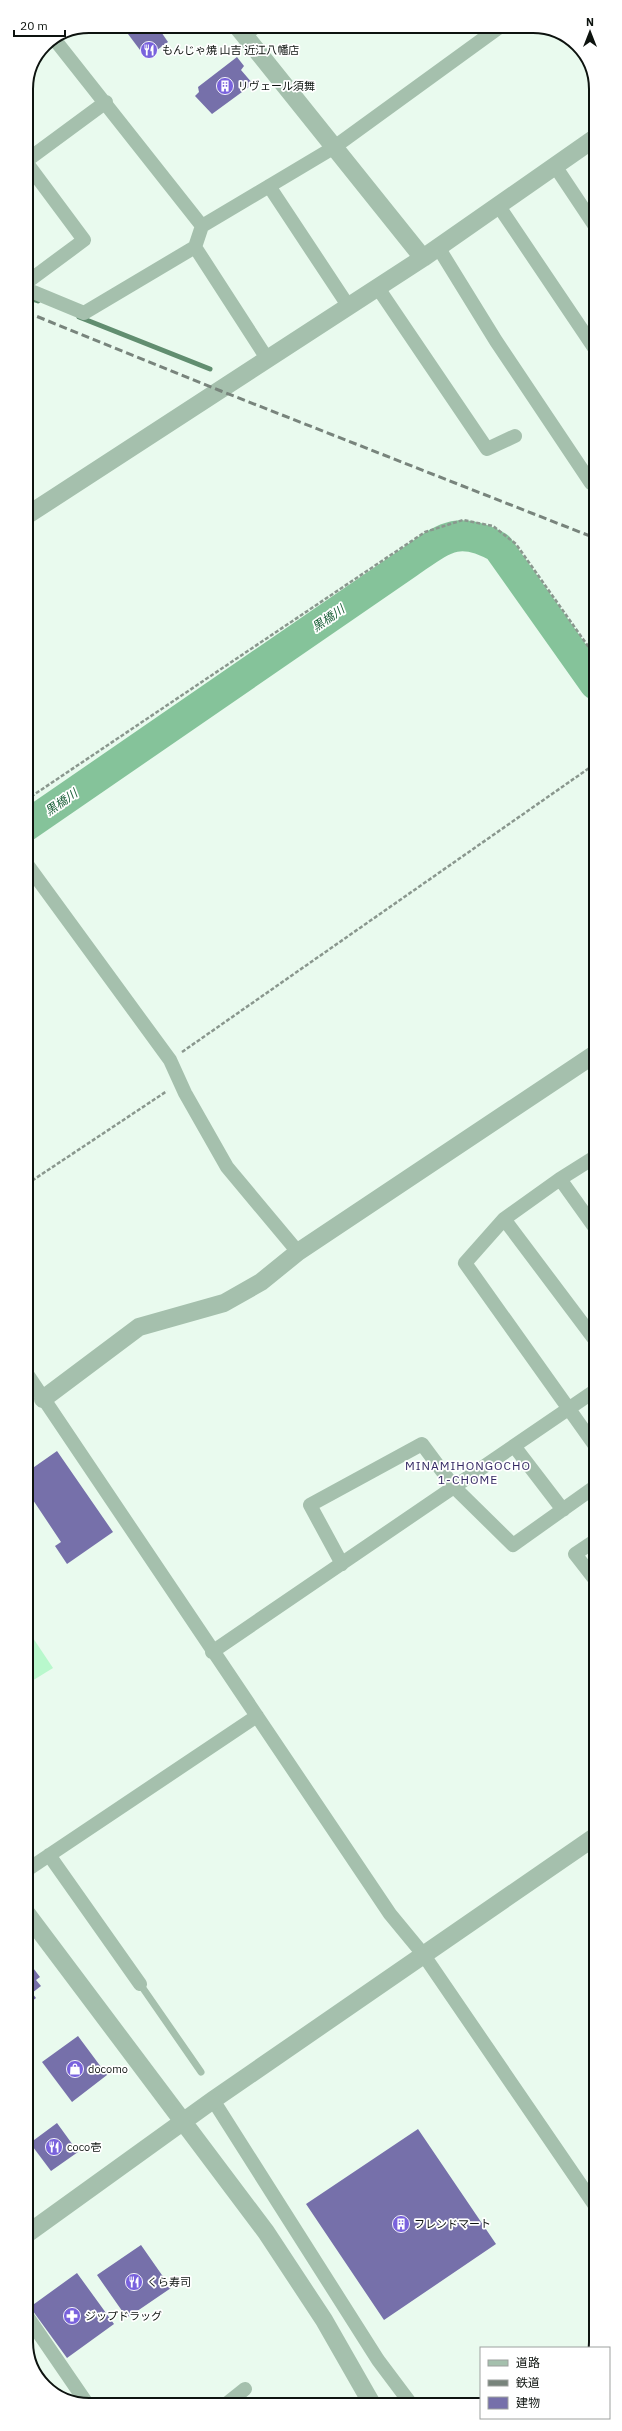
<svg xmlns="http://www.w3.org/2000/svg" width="622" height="2431" font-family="'IBM Plex Sans','Noto Sans JP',sans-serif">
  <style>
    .green { fill: #b8f8cc }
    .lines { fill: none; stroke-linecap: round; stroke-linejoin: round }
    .stream { stroke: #618e70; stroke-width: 5 }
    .river { stroke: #85c39a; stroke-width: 31 }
    .building { fill: #7670aa }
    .path { stroke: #8a978e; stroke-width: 2.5; stroke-dasharray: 4 2; stroke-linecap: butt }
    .service { stroke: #a5c0ad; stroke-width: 7 }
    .minor { stroke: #a5c0ad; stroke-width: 14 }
    .tertiary { stroke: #a5c0ad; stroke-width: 18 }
    .rail { stroke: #78847c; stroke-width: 3; stroke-dasharray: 8 4; stroke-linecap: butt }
    .labels { text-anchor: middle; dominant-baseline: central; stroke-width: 3.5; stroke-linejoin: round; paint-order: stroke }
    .poi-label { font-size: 11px; fill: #0d130f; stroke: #fff; text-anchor: start }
    .water-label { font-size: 12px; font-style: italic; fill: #1f633c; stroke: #fff }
    .neighbourhood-label { font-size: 12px; letter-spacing: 1px; fill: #322762; stroke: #fff }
    .rim { fill: none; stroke: #0d130f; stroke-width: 2 }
  </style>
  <rect width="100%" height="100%" fill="#e9faee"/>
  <path class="green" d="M27 1629 53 1668 27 1684Z"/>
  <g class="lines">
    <path class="stream" d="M26 297 38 301
      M79 317 210 369"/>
    <path class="river" d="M26 826 408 563C443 539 457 524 498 547L595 684"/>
  </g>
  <path class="building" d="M122 26H157L168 42 146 58Z
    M237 57 244 66 241 70 253 84 212 114 195 96 199 92 198 87Z
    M57 1451 113 1532 67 1564 55 1546 61 1542 33 1500 27 1502V1472Z
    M27 1960 40 1977 36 1980 41 1986 32 1993 36 1998 27 2005Z
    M78 2036 107 2075 72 2102 42 2062Z
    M57 2123 78 2152 51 2171 30 2143Z
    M418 2129 496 2244 384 2320 306 2204Z
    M141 2245 171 2288 127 2318 97 2275Z
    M77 2273 114 2324 67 2358 30 2307Z"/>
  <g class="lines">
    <path class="path" d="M26 800 425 532 463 520 493 526 516 544 595 656
      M182 1052 595 764
      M27 1184 167 1091"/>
    <path class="service" d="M140 1984 201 2072"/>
    <path class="minor" d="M244 35 257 26
      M55 40 202 226
      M26 161 106 102
      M26 162 84 240 26 283
      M555 166 595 226
      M269 186 349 307
      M498 205 595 349
      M195 247 268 360
      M438 247 496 341 591 483 595 480
      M378 288 487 449 515 436
      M26 289 84 313 195 247 202 226 333 148 501 26
      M26 863 170 1060 185 1093 227 1167 298 1252
      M595 1157 560 1179 504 1219 465 1263 596 1447
      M560 1179 595 1228
      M504 1219 595 1340
      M27 1374 390 1914 423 1954 596 2207
      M514 1446 563 1510
      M596 1540 575 1554 596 1581
      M342 1564 310 1505 422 1444 454 1487 513 1545 596 1486
      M212 1652 596 1390
      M49 1855 140 1984
      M27 1870 257 1716
      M213 2100 378 2360 411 2404
      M27 2316 88 2405
      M225 2405 245 2389"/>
    <path class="tertiary" d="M237 26 423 258
      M26 516 423 258 595 138
      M43 1399 139 1327 224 1303 261 1282 298 1252 595 1054
      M27 1914 266 2232 324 2320 372 2404
      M27 2234 213 2100 596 1836"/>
    <path class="rail" d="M26 312 221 391 595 538"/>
  </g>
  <defs>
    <g id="restaurant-disc" transform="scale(0.9)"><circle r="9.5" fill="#7962dd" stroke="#fff"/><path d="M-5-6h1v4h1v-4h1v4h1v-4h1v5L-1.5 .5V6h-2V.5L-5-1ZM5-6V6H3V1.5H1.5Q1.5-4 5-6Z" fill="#fff"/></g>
    <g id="building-disc" transform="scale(0.9)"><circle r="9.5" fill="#7962dd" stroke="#fff"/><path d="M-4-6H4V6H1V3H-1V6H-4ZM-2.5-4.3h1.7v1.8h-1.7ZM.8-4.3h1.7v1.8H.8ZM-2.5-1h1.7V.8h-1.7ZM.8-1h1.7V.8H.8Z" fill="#fff"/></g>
    <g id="shop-disc" transform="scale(0.9)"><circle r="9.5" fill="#7962dd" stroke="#fff"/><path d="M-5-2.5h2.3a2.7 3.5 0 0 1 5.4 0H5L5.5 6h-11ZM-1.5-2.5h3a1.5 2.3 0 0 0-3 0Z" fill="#fff"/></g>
    <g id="pharmacy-disc" transform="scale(0.9)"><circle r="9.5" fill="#7962dd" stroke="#fff"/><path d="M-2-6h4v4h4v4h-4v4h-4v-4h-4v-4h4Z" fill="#fff"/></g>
  </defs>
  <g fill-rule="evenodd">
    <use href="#restaurant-disc" x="149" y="50"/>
    <use href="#building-disc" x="225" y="86"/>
    <use href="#shop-disc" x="75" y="2069"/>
    <use href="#restaurant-disc" x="54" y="2147"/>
    <use href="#building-disc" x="401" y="2224"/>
    <use href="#restaurant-disc" x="134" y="2282"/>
    <use href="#pharmacy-disc" x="72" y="2316"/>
  </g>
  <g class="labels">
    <g class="poi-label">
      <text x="162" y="50">もんじゃ焼 山吉 近江八幡店</text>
      <text x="238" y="86">リヴェール須舞</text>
      <text x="88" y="2069">docomo</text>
      <text x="67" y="2147">coco壱</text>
      <text x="414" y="2224">フレンドマート</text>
      <text x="147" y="2282">くら寿司</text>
      <text x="85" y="2316">ジップドラッグ</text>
    </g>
    <g class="water-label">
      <text transform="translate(328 618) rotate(-35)">黒橋川</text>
      <text transform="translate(61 802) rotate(-35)">黒橋川</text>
    </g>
    <g class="neighbourhood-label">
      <text x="468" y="1465">MINAMIHONGOCHO<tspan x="468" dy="14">1-CHOME</tspan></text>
    </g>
  </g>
  <path d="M0 0H622V2431H0ZM89 33H533A56 56 0 0 1 589 89V2342A56 56 0 0 1 533 2398H89A56 56 0 0 1 33 2342V89A56 56 0 0 1 89 33Z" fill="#fff" fill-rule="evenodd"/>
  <path class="rim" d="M89 33H533A56 56 0 0 1 589 89V2342A56 56 0 0 1 533 2398H89A56 56 0 0 1 33 2342V89A56 56 0 0 1 89 33Z"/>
  <rect x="480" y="2347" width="130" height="72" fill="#ffffff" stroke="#9ea19f"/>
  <rect x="488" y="2360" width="20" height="6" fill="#a5c0ad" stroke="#9ea19f"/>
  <text x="516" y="2367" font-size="12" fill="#0d130f">道路</text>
  <rect x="488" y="2380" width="20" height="6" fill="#78847c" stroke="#9ea19f"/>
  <text x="516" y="2387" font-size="12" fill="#0d130f">鉄道</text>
  <rect x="488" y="2397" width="20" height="12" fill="#7670aa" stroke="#9ea19f"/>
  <text x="516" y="2407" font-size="12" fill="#0d130f">建物</text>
  <g transform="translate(590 32)" stroke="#ffffff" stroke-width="3" paint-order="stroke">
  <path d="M0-3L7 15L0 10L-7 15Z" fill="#0d130f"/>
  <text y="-6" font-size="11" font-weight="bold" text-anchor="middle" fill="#0d130f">N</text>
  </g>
  <path d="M14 30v6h51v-6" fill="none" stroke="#0d130f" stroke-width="2"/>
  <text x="20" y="30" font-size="12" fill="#0d130f" stroke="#ffffff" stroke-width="3" paint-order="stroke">20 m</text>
</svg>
